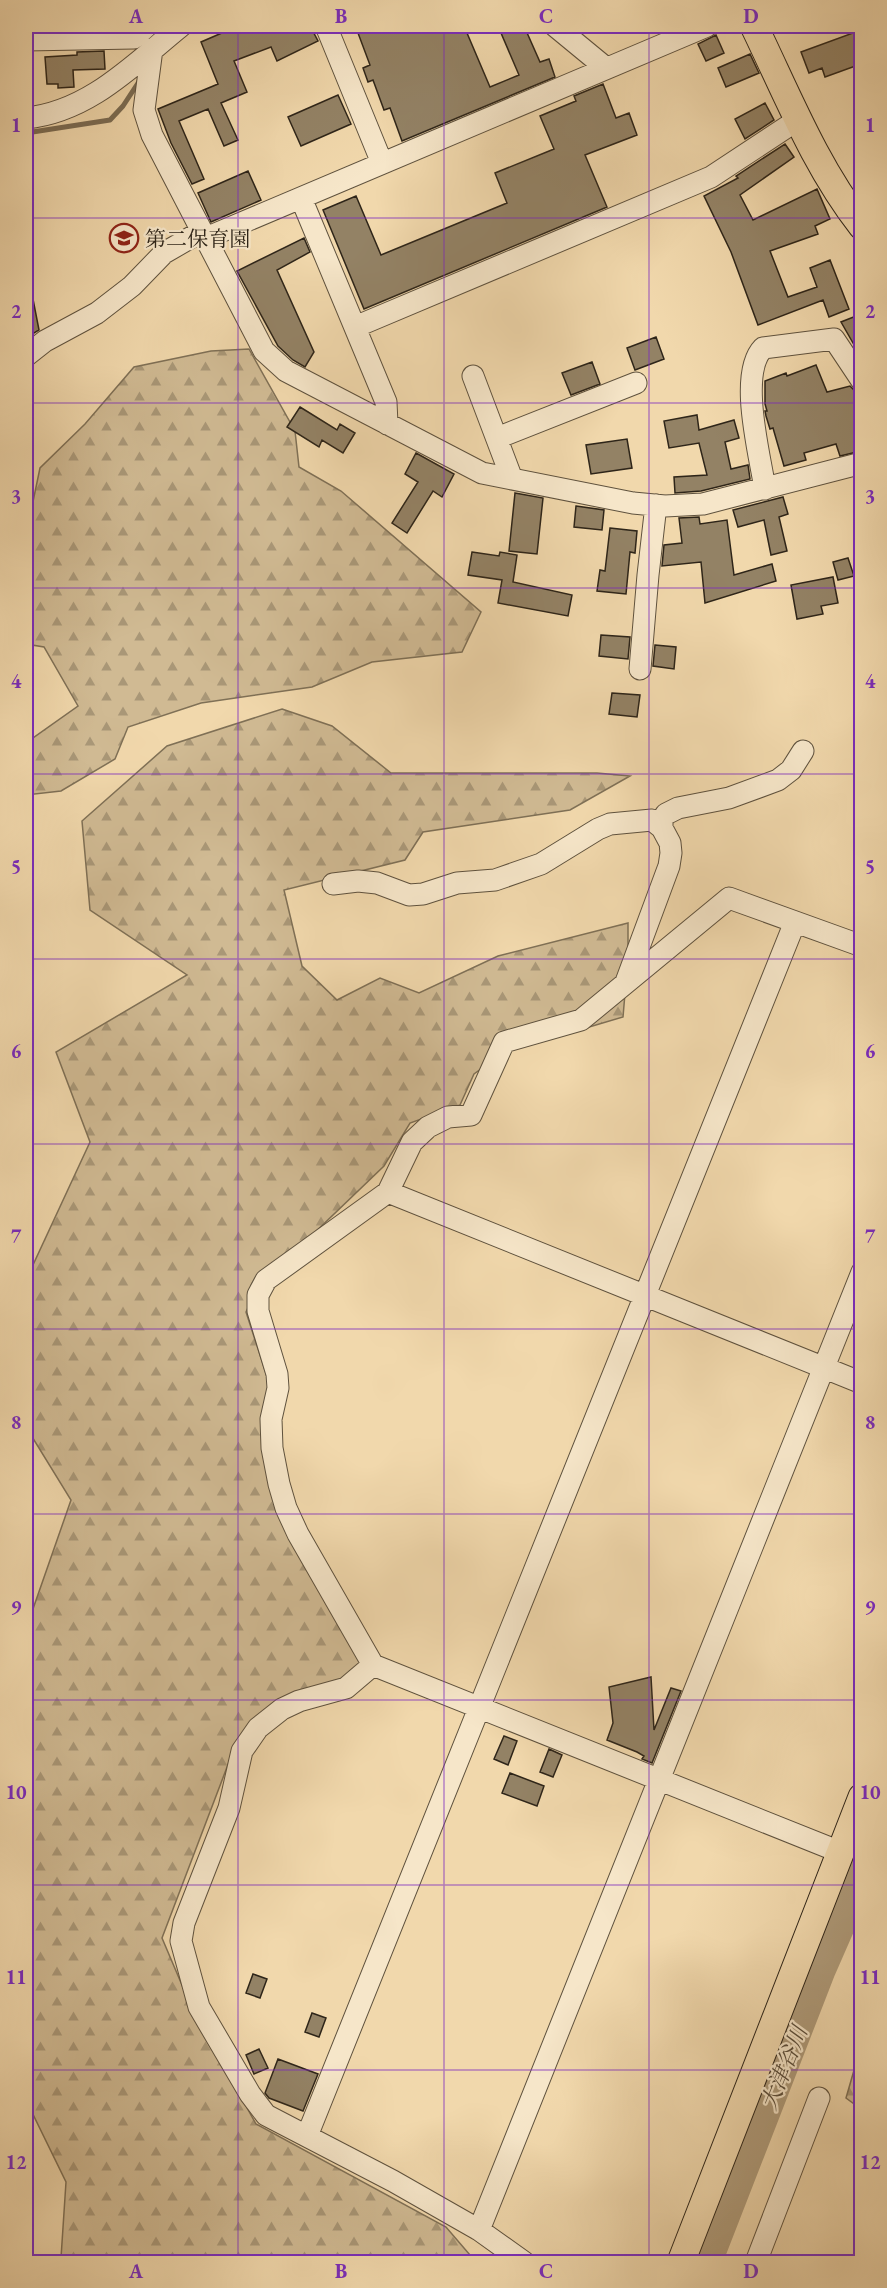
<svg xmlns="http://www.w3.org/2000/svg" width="887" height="2288" font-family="'EB Garamond','Noto Serif JP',serif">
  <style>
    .forest { fill: url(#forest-firs); stroke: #7f7056; stroke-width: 1.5 }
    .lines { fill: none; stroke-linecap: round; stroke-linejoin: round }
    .stream { stroke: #7b6c53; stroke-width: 5 }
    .river { stroke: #af9b7a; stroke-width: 32 }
    .building { fill: #938265; stroke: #2e2519; stroke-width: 1.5 }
    .minor-casing { stroke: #5f523e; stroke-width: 23 }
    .major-casing { stroke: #2e2519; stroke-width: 29 }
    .minor { stroke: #f6e6c9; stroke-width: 21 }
    .major { stroke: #f1d8ac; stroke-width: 27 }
    .grid { fill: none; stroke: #7b2cbf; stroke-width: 1.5; stroke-opacity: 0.55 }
    .labels { text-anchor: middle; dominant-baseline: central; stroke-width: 4.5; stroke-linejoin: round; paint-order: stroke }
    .poi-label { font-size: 21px; fill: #2e2519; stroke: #f6e6c9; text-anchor: start }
    .water-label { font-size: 22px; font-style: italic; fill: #5b4e3b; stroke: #f6e6c9 }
    .neatline { fill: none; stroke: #7b2cbf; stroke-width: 2 }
    .grid-label { font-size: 20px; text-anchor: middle; font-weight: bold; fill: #7b2cbf }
  </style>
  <defs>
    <pattern id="forest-firs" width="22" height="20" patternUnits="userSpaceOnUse" patternTransform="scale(1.5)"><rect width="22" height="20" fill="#d0ba93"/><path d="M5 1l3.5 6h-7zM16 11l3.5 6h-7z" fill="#a99777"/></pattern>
  </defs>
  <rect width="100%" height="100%" fill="#f1d8ac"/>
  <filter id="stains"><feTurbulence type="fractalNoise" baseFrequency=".00333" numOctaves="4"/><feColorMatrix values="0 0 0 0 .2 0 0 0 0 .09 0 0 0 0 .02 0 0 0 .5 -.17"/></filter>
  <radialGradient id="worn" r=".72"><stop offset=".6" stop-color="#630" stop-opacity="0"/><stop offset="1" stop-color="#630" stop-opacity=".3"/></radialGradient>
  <path class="forest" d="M249 349 295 431 299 467 341 491 481 612 462 652 372 662 312 687 201 703 128 727 115 759 61 791 26 795V743L78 706 44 647 26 644V522L30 516 40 468 85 424 134 367 211 351Z
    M282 709 332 726 391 773H597L630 776 570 810 423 832 405 860 284 890 302 966 337 1000 380 978 419 993 498 956 628 923V958L623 1017 505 1052 474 1074 460 1105 410 1123 384 1166 257 1288 246 1312 271 1389 287 1530 366 1660 338 1683 232 1754 162 1938 193 2011 256 2124 446 2227 476 2262H65L61 2258 66 2182 26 2100V1629L71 1500 26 1427V1280L90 1142 56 1052 187 975 90 910 82 821 167 746Z
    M861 2046 862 2109H861L846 2098Z"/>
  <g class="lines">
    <path class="stream" d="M26 133 110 120 123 106 140 80"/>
    <path class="river" d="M706 2262 820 1969 862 1873"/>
  </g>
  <path class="building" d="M238 26H310L318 41 277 61 271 47 234 61 247 92 221 103 238 140 224 146 208 109 179 121 204 179 192 184 171 143 158 109 218 84 201 42Z
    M377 26H464L490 87 519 75 498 26H524L540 62 549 59 555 77 402 141 390 108 384 110 373 80 368 82 363 68 370 65 358 33Z
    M861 30V64L825 77 822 68 809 73 801 52Z
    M716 35 724 53 706 61 698 44Z
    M104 51 105 69 73 70 74 87 58 88V84H47L45 57 77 55V52Z
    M750 54 759 73 726 87 718 68Z
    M603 84 616 118 629 113 637 135 585 155 607 207 364 309 323 210 356 196 381 255 507 203 495 173 554 149 540 116 576 101 574 96Z
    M338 95 351 124 301 146 288 117Z
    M765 103 774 120 745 139 735 119Z
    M785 144 794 157 740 195 753 220 817 189 830 219 815 226 818 234 770 251 788 297 817 287 810 268 830 260 849 309 829 317 823 300 758 325 731 252 704 196 738 178 736 176Z
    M248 171 261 200 211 222 198 193Z
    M304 238 310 252 277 270 314 352 305 367 293 360 278 346 237 271Z
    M32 294 39 330 26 338V295Z
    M861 314V357L841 322Z
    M656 337 664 359 635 370 627 348Z
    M592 362 600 384 571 395 562 373Z
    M816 365 827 392 850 386 856 392 861 394V451L840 456 836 444 804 453 806 460 784 466 773 428 770 429 766 416 765 411H767L765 404V381L786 373 787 376Z
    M300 407 337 430 340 424 355 433 343 453 322 440 319 447 287 427Z
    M697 415 699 430 734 420 739 438 725 442 731 469 748 465 750 479 701 491 675 493 674 477 707 475 699 443 669 448 664 421Z
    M627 439 632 468 591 474 586 445Z
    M416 453 454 474 442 497 433 491 407 533 392 523 418 482 405 474Z
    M515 493 543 498 537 554 509 551Z
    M783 497 788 514 779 517 787 551 771 555 764 520 738 527 733 510Z
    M576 506 604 510 602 530 574 527Z
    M699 517 700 524 727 520 734 575 772 564 776 581 705 603 701 562 662 566 664 545 682 543 679 518Z
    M610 528 637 531 635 553 630 552 626 594 597 591 600 570 605 571Z
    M472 552 499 556 500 552 517 555 513 582 572 595 568 616 498 603 502 580 468 575Z
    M848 558 854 576 838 580 833 562Z
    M833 577 838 603 821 606 823 614 797 619 791 585Z
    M601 635 630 637 628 659 599 656Z
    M655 645 676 647 674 669 653 666Z
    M612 693 640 695 637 717 609 714Z
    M651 1677 654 1730 671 1688 681 1691 652 1763 642 1759 644 1756 637 1752 607 1740 613 1723 609 1687Z
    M504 1736 517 1741 508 1765 494 1759Z
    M549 1749 562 1755 553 1777 540 1772Z
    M510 1773 544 1786 537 1806 502 1793Z
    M253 1974 267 1979 260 1998 246 1993Z
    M312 2013 326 2018 319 2037 305 2032Z
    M259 2049 268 2068 254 2074 246 2055Z
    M278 2059 318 2074 303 2111 269 2098 265 2093Z"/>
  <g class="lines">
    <g class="minor-casing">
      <path id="minor" d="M326 26 382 163
        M555 26 606 68
        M26 40 134 38 147 26
        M152 49 144 110 152 135 264 351 286 371 482 473 633 503 665 506 703 504 862 463
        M26 118C89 112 134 64 181 26
        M301 198 386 402 387 424
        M206 238 707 26
        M355 327 711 177 799 119
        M26 356 45 341 97 313 132 286 164 253 202 231
        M473 376 512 479
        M497 438 636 383
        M765 489C760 455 738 374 763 348L834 339 862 381
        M640 669 648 575 656 505
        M333 884 358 881 377 883 409 895 423 894 457 883 495 880 541 864 598 829 610 824 652 820 662 828
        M626 982 669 866 671 853 670 843 662 828V820L666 814 678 808 729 798 778 780 791 770 803 751
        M388 1192 862 1383
        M373 1665 840 1852
        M307 2136 795 922
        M479 2230 862 1272
        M524 2262 479 2230 393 2181 266 2115 250 2094 199 2007 181 1941 184 1923 229 1808 242 1751 258 1728 282 1709 299 1701 346 1688 373 1665 298 1534 286 1508 279 1484 272 1448 271 1419 278 1388 277 1374 258 1311V1295L266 1280 388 1192 412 1142 428 1127 448 1117 471 1115 504 1042 581 1020 729 898 862 946
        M756 2262 819 2098"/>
    </g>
    <g class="major-casing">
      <path id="major" d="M754 26C787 94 815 166 862 226
        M681 2262 862 1797"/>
    </g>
    <use href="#minor" class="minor"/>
    <use href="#major" class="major"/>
  </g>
  <path class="grid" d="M238 26V2262M444 26V2262M649 26V2262M26 218H862M26 403H862M26 588H862M26 774H862M26 959H862M26 1144H862M26 1329H862M26 1514H862M26 1700H862M26 1885H862M26 2070H862"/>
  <defs>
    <g id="school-ring" transform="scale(1.5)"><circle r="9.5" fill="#f6e6c9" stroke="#8f2418" stroke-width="1.5"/><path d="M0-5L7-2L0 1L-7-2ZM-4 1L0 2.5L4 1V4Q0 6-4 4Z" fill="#8f2418"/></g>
  </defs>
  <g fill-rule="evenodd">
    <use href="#school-ring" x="124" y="238"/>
  </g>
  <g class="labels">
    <g class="poi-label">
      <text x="145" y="238">第二保育園</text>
    </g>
    <g class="water-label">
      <text transform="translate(784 2068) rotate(-68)">大津谷川</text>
    </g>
  </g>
  <rect width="887" height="2288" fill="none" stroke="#f1d8ac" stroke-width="66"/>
  <rect x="33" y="33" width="821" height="2222" class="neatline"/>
  <g class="grid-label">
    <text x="136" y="23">A</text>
    <text x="341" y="23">B</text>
    <text x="546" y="23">C</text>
    <text x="751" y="23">D</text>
    <text x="16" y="132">1</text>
    <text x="870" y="132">1</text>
    <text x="16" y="318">2</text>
    <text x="870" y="318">2</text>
    <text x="16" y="503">3</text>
    <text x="870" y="503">3</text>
    <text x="16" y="688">4</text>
    <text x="870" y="688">4</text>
    <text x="16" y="873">5</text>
    <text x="870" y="873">5</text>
    <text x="16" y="1058">6</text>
    <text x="870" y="1058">6</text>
    <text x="16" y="1243">7</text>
    <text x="870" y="1243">7</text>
    <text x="16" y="1429">8</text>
    <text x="870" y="1429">8</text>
    <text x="16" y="1614">9</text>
    <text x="870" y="1614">9</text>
    <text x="16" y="1799">10</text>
    <text x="870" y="1799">10</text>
    <text x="16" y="1984">11</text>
    <text x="870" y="1984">11</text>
    <text x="16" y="2169">12</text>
    <text x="870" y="2169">12</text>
    <text x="136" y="2278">A</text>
    <text x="341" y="2278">B</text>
    <text x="546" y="2278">C</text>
    <text x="751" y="2278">D</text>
  </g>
  <rect width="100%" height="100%" filter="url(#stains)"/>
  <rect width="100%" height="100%" fill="url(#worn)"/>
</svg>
